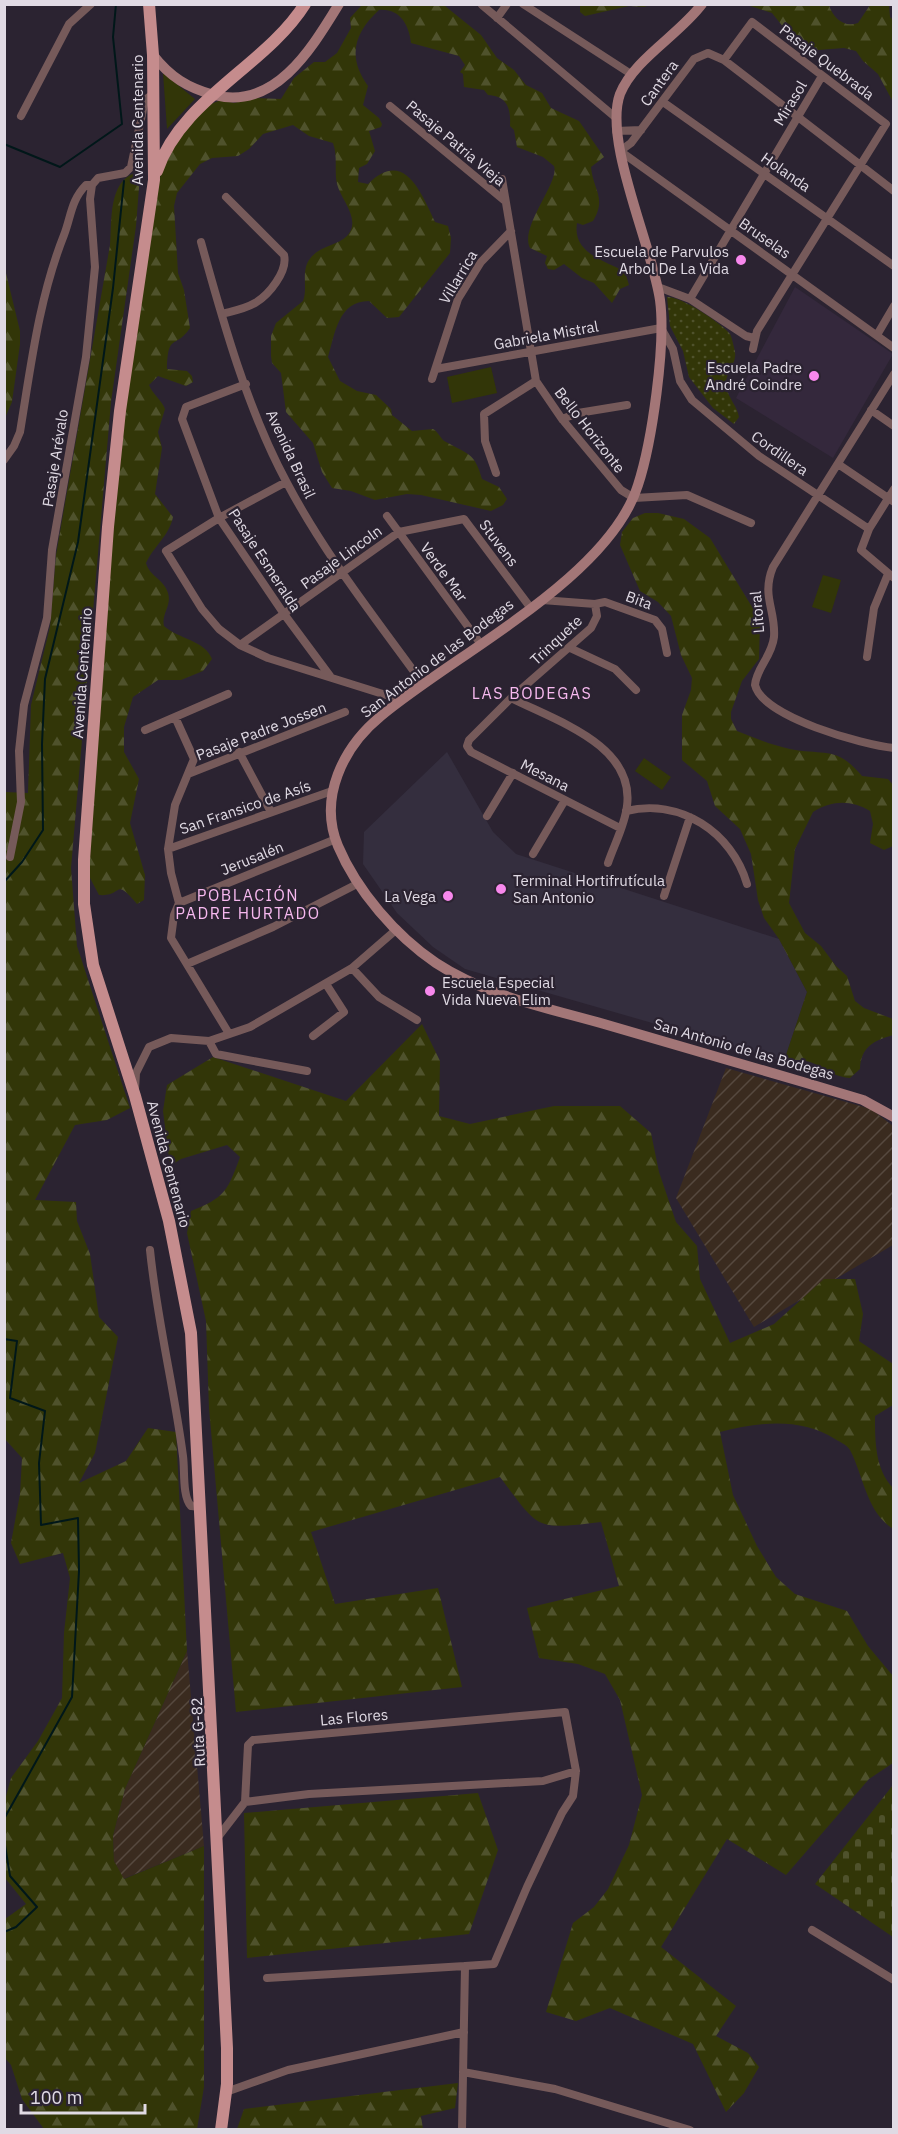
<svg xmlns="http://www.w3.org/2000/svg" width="898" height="2134" font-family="'IBM Plex Sans',sans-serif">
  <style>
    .commercial { fill: #342e3e }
    .industrial { fill: url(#industrial-furrows) }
    .built { fill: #34283c }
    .grass { fill: url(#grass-dots) }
    .forest { fill: url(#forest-firs) }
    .cemetery { fill: url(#cemetery-stones) }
    .park { fill: #323608 }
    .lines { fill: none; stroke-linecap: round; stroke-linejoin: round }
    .stream { stroke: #001719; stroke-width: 2 }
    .street { stroke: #765a5a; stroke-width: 8 }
    .secondary { stroke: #a37677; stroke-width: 10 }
    .primary { stroke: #c58c8d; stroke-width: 12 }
    .poi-dot { fill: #f788ec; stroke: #2b2331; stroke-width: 2 }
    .labels { text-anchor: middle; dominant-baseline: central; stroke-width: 4.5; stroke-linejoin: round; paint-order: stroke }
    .street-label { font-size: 15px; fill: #e0dae4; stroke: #2b2331 }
    .poi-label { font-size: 15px; fill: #e0dae4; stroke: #2b2331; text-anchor: end }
    .neighbourhood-label { font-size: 16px; letter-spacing: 1.5px; fill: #f7b9ef; stroke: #2b2331 }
  </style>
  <defs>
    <pattern id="industrial-furrows" width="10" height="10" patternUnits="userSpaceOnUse" patternTransform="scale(1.5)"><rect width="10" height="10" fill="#3a2b1f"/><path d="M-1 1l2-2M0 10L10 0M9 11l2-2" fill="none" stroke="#56493f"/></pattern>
    <pattern id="grass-dots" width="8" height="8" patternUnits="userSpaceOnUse" patternTransform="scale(1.5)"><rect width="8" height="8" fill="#323608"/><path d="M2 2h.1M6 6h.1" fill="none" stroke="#4f522c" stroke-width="1.8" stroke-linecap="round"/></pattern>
    <pattern id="forest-firs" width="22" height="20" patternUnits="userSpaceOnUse" patternTransform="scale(1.5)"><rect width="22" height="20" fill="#323608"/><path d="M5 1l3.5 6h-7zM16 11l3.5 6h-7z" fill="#4f522c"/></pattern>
    <pattern id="cemetery-stones" width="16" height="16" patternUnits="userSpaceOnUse" patternTransform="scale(1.5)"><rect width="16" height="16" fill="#323608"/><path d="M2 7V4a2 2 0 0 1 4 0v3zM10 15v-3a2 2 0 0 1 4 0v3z" fill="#4f522c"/></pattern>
  </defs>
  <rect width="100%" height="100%" fill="#2b2331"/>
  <path class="commercial" d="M447 752 493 832 516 854 779 939 807 992 784 1061 465 969 433 947 397 913 363 864 364 832Z"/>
  <path class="industrial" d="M726 1068 871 1109 893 1126V1245L754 1327 676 1198Z
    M187 1651 204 1846 123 1879 114 1861 113 1836 125 1789Z"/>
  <path class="built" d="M795 287 893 354 833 458 736 398Z"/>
  <path class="grass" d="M667 297C681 296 721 323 730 334 732 338 734 347 735 352 737 364 724 374 726 387 729 399 737 406 739 417L734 424 713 408 689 377 683 351 670 326Z"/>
  <path class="forest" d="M362 5 445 6 481 35 497 58 514 70 526 85 542 93 551 108 579 121 604 157 591 167C593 190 607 198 593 221L583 225 577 223C572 254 605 260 625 272L629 285 620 289 612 303 594 283 582 278 564 264 554 270 548 269 545 263 547 256 530 248C519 227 560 182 554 166L543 157 517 147 514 130 510 126C511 108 507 96 488 95L484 90 464 87 463 74 460 72 465 65 459 56 411 43C409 24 399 8 379 10 354 33 347 57 368 86L363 105 379 118 382 124 381 127 369 131 375 151 367 164 359 168 358 182 368 184C404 148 421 192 435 222L448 226 451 238 450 253 399 317 387 318 369 301C338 301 335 334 328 357L340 381 357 391 376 395 391 409 392 415 412 431 433 429C439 432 440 439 446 442 468 454 475 453 482 479L499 487 507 499 503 505 491 511 421 495 407 494 375 500 351 491 332 488 322 472 313 443 286 412 281 373 272 363 271 356V336L276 323 303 301C308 289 301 272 309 260 318 246 337 246 347 236 362 220 341 200 337 184 334 171 338 157 333 143L309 136 293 125 263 134 249 149 238 156 212 158 200 164 177 193 174 206 178 273 184 290 190 328C175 350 168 332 167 369L187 371 192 376 193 382 186 386 158 376 149 385C153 395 161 399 165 409L158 432 162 448 155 494 173 517C169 536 154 546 146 563 150 577 164 579 168 593 172 606 161 614 164 626 178 639 205 640 212 659L203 671 181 680H158L133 697 124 727V752L139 779 130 823 145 875 144 900 137 904C113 876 124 897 99 895L90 878V856L112 545 125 412 160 177 165 160 191 123 211 104 221 100 234 103 254 98 281 99 294 78 314 62H325L337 53 351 28 350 18Z
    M580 5V4L650 5 644 7 629 6 585 16 580 12Z
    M747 5H829C833 18 844 28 858 23L870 5H889L890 17 894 21 893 102 878 74 863 61 856 51 844 48 805 51 796 43 772 13Z
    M135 173 140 175 136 226 111 402 71 868 77 946 130 1108 107 1120 75 1125 35 1200 76 1202 77 1221 90 1254 99 1317 118 1337 95 1453 79 1483 126 1461 148 1428 176 1432 187 1651 125 1789 113 1836 114 1861 124 1879 204 1846V2087L197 2129H44L22 2099 11 2065 5 2058V1919L26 1904 5 1878V1800L11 1778 38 1741 62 1698 64 1633 70 1578 63 1553 20 1564 11 1543 20 1494 22 1458 4 1438 5 792 28 793 31 705 50 627 56 555 110 245C112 222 108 182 135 173Z
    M5 269 20 331V344L12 402 5 418Z
    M645 513H658L684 519 710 538 760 620 759 659 742 681 731 712V719L737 731C754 738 772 745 790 749 825 756 836 745 862 776L888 779 893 785V846L884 850 870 843 873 824 870 811C851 800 833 800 813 812L795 849 789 903 805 933 821 946 836 966 847 976 855 1001 864 1008 893 1019V1035C873 1041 861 1047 860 1069L850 1078C821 1075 820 1055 784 1061L807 992 779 939 764 918 758 900 751 854 740 829 715 806 707 781 682 760V715L691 690 692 678 681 655 671 616 658 602 640 591 620 545 622 532 633 518Z
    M422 1024 440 1061 439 1116 470 1124 554 1106H620L651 1133 659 1172 676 1222 697 1246 700 1279 730 1343 774 1324 824 1279H855L863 1314 859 1341 893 1364V1405L875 1416C875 1441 875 1469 893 1488V1529C866 1511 864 1477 850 1450 847 1445 840 1442 835 1439 800 1417 759 1422 720 1432L733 1495 757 1546 776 1577 795 1594 847 1611 868 1646 893 1676V1763L869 1779 786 1875 727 1839 661 1947 736 2006 716 2036 748 2053 759 2067 744 2093 726 2112 693 2044 610 2008 576 2021 546 2012 573 1923 594 1907 608 1889 629 1845 642 1795 620 1700 605 1674 578 1664 539 1658 527 1608 619 1586 601 1522C535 1530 540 1530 500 1477L311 1532 335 1604 438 1588 462 1687 236 1712 209 1408 206 1321 187 1233 191 1211C225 1198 228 1190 240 1157L227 1145 181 1159 170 1166 163 1111 167 1085 213 1057 346 1101Z
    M478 1793 498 1850 469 1934 247 1958 244 1813Z
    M458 2083 455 2108 421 2116 423 2129H237L244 2109Z"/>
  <path class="cemetery" d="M893 1785V1937L815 1884Z"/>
  <path class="park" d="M163 73 195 99 167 129Z
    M491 367 497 393 452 403 447 377Z
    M823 575 841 580 831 613 812 607Z
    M644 758 671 777 662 790 635 771Z"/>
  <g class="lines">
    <path class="stream" d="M4 144 60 167 122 124 113 37 116 4
      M4 882 22 862 43 830 42 744 45 679 78 542 113 288 124 181
      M4 1339 17 1341 10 1398 45 1411 39 1463 41 1525 78 1518 79 1571 72 1697 4 1819
      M4 1839 10 1876 37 1907 16 1927 4 1932"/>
    <path class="street" d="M523 4 631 74
      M482 5 615 117
      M497 18 507 4
      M724 60 752 22 886 124 757 331 753 349
      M663 102 894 266
      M390 106 505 201
      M21 116 69 24 91 4
      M616 131 641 130
      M502 179 536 381 562 419 621 490 634 498 687 495 751 523
      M894 191 724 60 708 53 694 59 631 143 620 151 894 348
      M201 242C223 322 248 411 287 483 325 555 376 619 423 684
      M658 287 690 299 746 336 754 338
      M690 299 822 76
      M222 314C233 311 245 309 255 303 269 295 288 271 284 255L226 197
      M877 335 894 306
      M436 369 661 328 673 349 680 381 692 400 759 456 869 529
      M894 374 773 567C761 596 776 610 774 637 772 656 756 669 755 685 762 717 863 745 894 748
      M432 379 458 299 481 262 511 231
      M246 384 186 407 182 419 219 518 284 614 330 676
      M871 410 894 426
      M562 419 578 413 627 405
      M4 460 14 446 20 432C31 365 39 298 64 235 71 217 71 200 86 185H92
      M838 464 894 502
      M496 473 485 441 484 414 536 381
      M286 482 219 518 166 551 202 609 219 629 240 645 268 658 402 700
      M894 489 869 529 861 550 894 578
      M387 516 480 643
      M542 600 595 604 605 602 655 620 662 629 667 653
      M595 604 597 616 591 628 511 698 469 740 467 746 471 752 620 828
      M240 645 399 532 464 519 530 607
      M570 648 615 669 636 690
      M867 657 874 608 888 574
      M511 698C556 721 635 745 627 806 625 825 614 845 608 863
      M175 717 194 759 175 805 168 849 171 873 179 903 174 915 171 938 228 1032
      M145 730 228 694
      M239 752 271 812
      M188 774 345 712
      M626 811C680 798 732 832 747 884
      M487 816 513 773
      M168 849 332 791
      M533 854 565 800
      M10 857 21 802 19 751 24 705 47 618 52 550 86 357 95 267 90 199 92 185 98 178 125 173 131 167 145 100 153 94
      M664 896 690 817
      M179 903 336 839
      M187 964 273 927 359 883
      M352 968 379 997 417 1020
      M313 1036 344 1012 326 984
      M209 1041 216 1054 307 1071
      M135 1090 136 1073 149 1047 171 1038 209 1041 250 1027 352 968 397 929
      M150 1250C157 1320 174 1387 183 1456 185 1470 182 1496 191 1506L201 1507
      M245 1802 309 1794 543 1781 576 1771
      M218 1837 245 1802 248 1745 253 1740 565 1712 576 1771 573 1796 562 1813 527 1887 494 1964 465 1966 462 2130
      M812 1930 894 1980
      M267 1978 465 1966
      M463 2072 555 2089 690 2130
      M226 2092 288 2070 464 2032"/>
    <path class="secondary" d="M702 4C679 35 634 59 620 94 603 141 652 245 660 300 666 345 652 442 638 485 609 578 455 654 381 716 343 747 318 798 338 846 357 891 396 936 436 963 486 996 548 1008 604 1024 691 1049 777 1074 863 1100L894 1117
      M153 55C170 77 188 88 214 95 275 111 312 48 339 4"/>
    <path class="primary" d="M149 4 153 55 154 180 120 411 108 527 84 860V904L93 965 135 1096 169 1221 191 1333 227 2048V2084L221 2130
      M157 171C182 98 266 66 305 4"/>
  </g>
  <g class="poi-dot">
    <circle cx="741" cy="260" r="6"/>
    <circle cx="814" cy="376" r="6"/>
    <circle cx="501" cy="889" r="6"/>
    <circle cx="448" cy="896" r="6"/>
    <circle cx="430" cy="991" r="6"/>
  </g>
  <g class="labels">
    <g class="street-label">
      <text transform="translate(827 62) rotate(37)">Pasaje Quebrada</text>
      <text transform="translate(659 83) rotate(-54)">Cantera</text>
      <text transform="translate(790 103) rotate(-59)">Mirasol</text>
      <text transform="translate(137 120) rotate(-90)">Avenida Centenario</text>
      <text transform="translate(456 143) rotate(40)">Pasaje Patria Vieja</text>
      <text transform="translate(786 172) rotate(35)">Holanda</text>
      <text transform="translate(765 238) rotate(35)">Bruselas</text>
      <text transform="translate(458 277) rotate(-59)">Villarrica</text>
      <text transform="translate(546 335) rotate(-10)">Gabriela Mistral</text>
      <text transform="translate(590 430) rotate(52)">Bello Horizonte</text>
      <text transform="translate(780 453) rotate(35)">Cordillera</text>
      <text transform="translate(291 454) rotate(65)">Avenida Brasil</text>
      <text transform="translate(55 458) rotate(-81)">Pasaje Arévalo</text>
      <text transform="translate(499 543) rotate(53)">Stuvens</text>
      <text transform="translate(341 557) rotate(-36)">Pasaje Lincoln</text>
      <text transform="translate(265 560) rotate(57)">Pasaje Esmeralda</text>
      <text transform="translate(444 572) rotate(54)">Verde Mar</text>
      <text transform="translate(639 600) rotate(20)">Bita</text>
      <text transform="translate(757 612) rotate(-95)">Litoral</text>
      <text transform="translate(556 640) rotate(-43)">Trinquete</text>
      <text transform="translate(437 658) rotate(-37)">San Antonio de las Bodegas</text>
      <text transform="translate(82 673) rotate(-86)">Avenida Centenario</text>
      <text transform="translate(261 731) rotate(-21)">Pasaje Padre Jossen</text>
      <text transform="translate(545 775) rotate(27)">Mesana</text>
      <text transform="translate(245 807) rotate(-19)">San Fransico de Asís</text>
      <text transform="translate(252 858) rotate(-22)">Jerusalén</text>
      <text transform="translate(744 1049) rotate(16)">San Antonio de las Bodegas</text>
      <text transform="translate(169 1164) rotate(75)">Avenida Centenario</text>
      <text transform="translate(354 1717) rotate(-5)">Las Flores</text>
      <text transform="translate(198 1732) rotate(-93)">Ruta G-82</text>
    </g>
    <g class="poi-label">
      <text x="729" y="251">Escuela de Parvulos<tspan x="729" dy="17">Arbol De La Vida</tspan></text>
      <text x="802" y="367">Escuela Padre<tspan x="802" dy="17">André Coindre</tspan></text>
      <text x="513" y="880" text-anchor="start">Terminal Hortifrutícula<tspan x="513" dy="17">San Antonio</tspan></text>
      <text x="436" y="896">La Vega</text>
      <text x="442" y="982" text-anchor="start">Escuela Especial<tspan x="442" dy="17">Vida Nueva Elim</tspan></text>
    </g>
    <g class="neighbourhood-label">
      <text x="532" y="693">LAS BODEGAS</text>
      <text x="248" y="895">POBLACIÓN<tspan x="248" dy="18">PADRE HURTADO</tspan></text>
    </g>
  </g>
  <rect width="898" height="2134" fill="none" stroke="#e0dae4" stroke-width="12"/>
  <path d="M21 2104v9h124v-9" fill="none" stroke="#e0dae4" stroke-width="3"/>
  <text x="30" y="2104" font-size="18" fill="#e0dae4" stroke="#2b2331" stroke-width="4.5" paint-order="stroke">100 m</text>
</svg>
